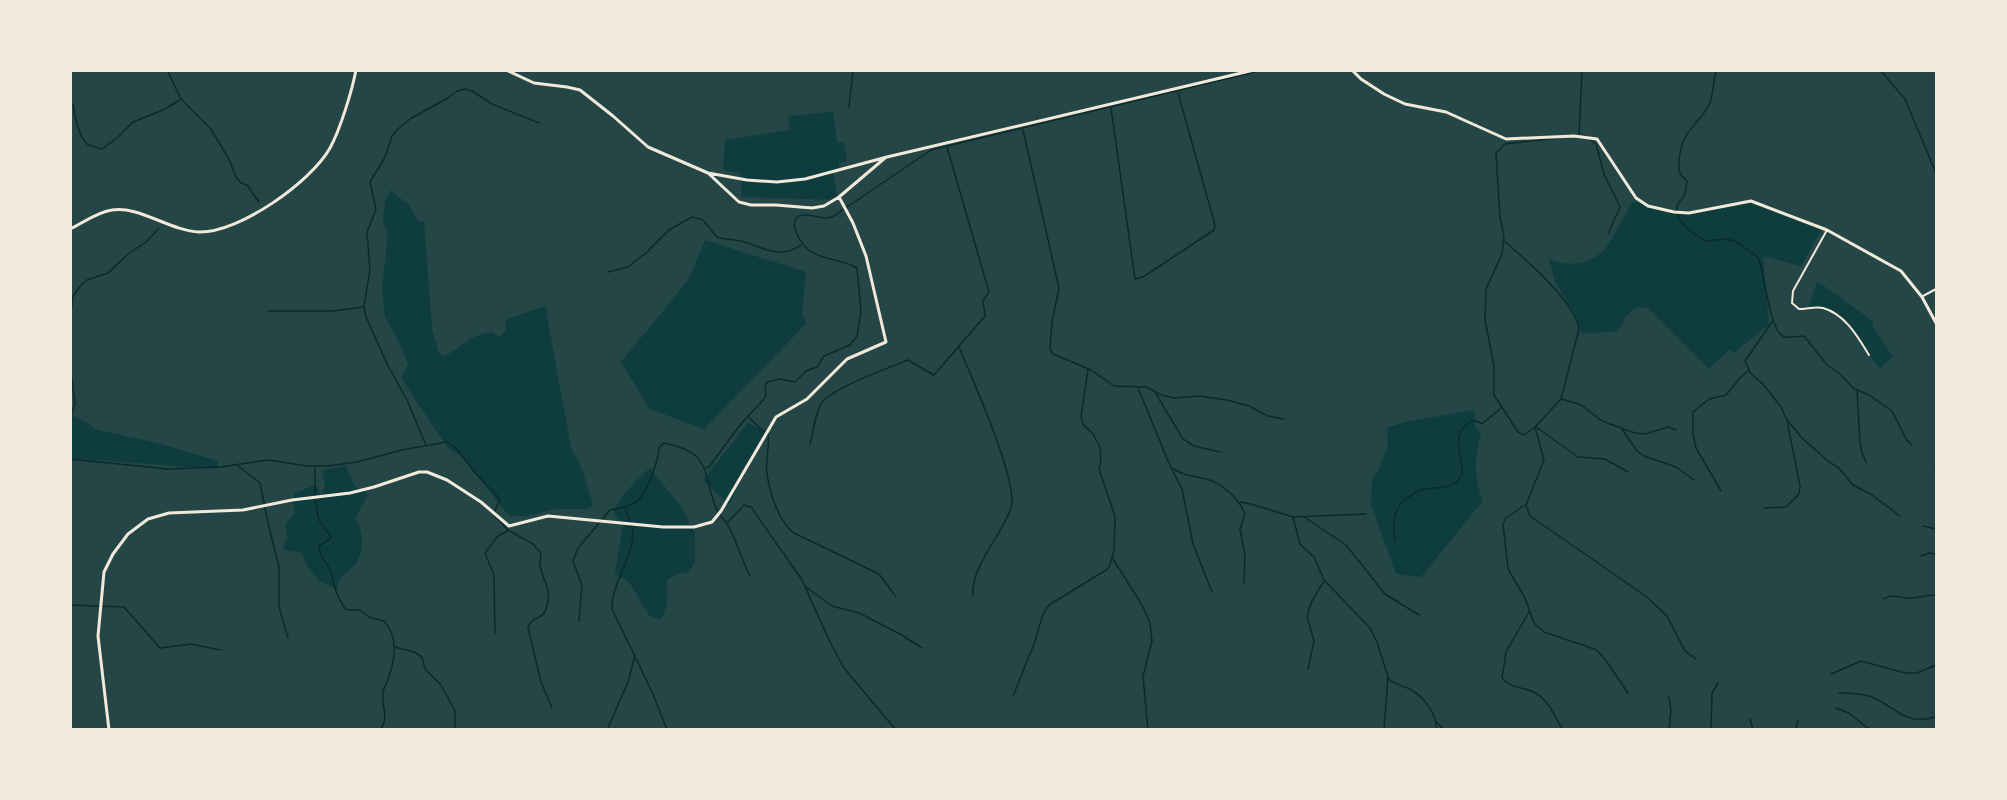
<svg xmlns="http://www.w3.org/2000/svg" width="2007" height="800" font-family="Jost,sans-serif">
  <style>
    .green { fill: #244646; fill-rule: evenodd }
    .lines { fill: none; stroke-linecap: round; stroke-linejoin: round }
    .stream { stroke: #0a2a2b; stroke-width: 1.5 }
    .minor { stroke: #f1e9da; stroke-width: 2 }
    .tertiary { stroke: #f1e9da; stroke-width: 3 }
  </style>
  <rect width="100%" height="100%" fill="#0f3d3e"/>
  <path class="green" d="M71 71H1936V729H71L70 458 202 468H218V461L158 443 97 430 84 421 71 415ZM833 112 837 142H844L847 161 839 163V170L833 172 838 200 742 197 740 173 723 170 725 140 790 130 788 116ZM390 190 409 205 418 221H424L432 328 439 354 444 356C463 348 467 335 492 332L499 337 506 331 505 325 507 319 545 306 571 447 582 469 593 505 588 509H555L528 516H511L503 509 469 465 461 456 448 448 401 378 408 364 397 338 385 317 382 289 387 244V231L383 222 385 203ZM1633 201 1684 215 1750 201 1822 229 1801 266 1763 256 1769 324 1734 353 1729 350 1709 369 1648 308C1631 304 1625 318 1618 331L1582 334 1574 312 1555 282 1549 259C1565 266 1586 266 1601 253 1611 245 1625 213 1633 201ZM705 240 806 272 802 316 807 323 704 429 650 409 621 362 689 279ZM1817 281 1874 322 1872 325 1893 357 1880 368C1854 341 1854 306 1808 309ZM1474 410 1476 429 1481 433C1475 459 1473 476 1483 501L1421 577 1396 574 1371 505 1372 480 1379 469 1388 445 1387 428 1405 422ZM748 423 765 431 729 505 703 480ZM346 466 355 486 365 491 368 495 355 519C364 530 365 552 355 564 347 575 337 574 338 590L320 581 308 568 302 553 285 550 283 546 288 539C284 518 285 527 295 512L292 499 295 493 315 485 318 488 321 497 325 486 322 470ZM650 468 683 509 690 525 695 532V562L689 572 677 574 667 580V605L661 620 649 615 629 582 615 574 623 524 614 514C614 503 640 476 650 468Z"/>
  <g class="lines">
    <path class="stream" d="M167 70 181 99 210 128 218 141 229 159 236 177 241 183 247 185 259 202
      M1716 70C1714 78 1712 99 1710 103 1698 127 1681 129 1679 161 1678 171 1679 174 1687 181 1686 186 1686 191 1684 196 1682 200 1680 200 1678 204 1672 220 1694 235 1706 241L1725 239 1735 241 1758 257C1765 273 1769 333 1785 337 1791 338 1799 336 1804 336L1827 365 1839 373 1853 388 1869 395 1892 411 1906 439 1912 445
      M1880 70 1905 99 1936 173
      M73 104C74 115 79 137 87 144 91 146 98 148 102 149L118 137 133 122 163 110 180 100
      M849 108 853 70
      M1111 108 1135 279 1143 277 1214 230 1215 225 1178 93
      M1023 130 1059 288 1052 322 1050 349 1053 354 1091 370 1114 386 1147 387 1161 395 1174 398 1199 396 1227 400 1249 406 1268 416 1284 419
      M1579 135 1582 70
      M1591 140 1596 144 1604 174 1620 207 1608 234
      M1503 240C1525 259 1575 301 1579 329L1561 399 1535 427 1524 435 1518 432 1494 395V366L1485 320 1486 289 1502 254 1504 237 1500 217 1496 153 1505 144 1557 138
      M608 272 628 267 647 252 669 230 692 217 703 220 717 237C725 240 733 239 741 241 762 247 780 260 801 245
      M268 311H333L363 307
      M70 320 73 296 81 285 87 280 108 273 128 254 146 242 159 228
      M1772 322 1745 361 1751 374 1763 384 1781 407 1787 420 1803 439 1829 462 1839 468 1853 485 1872 495 1900 516
      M959 347C971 376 1019 482 1011 508 1002 535 971 566 973 595
      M70 364 75 404 70 419
      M1138 388 1168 461 1182 489 1193 544 1212 592
      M1857 391 1860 442 1862 453 1866 462
      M1156 394 1183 439 1194 446 1220 452
      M1562 399 1581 405 1602 421 1635 433 1645 434 1668 427 1676 430
      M748 417 768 435C770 447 765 460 767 473 769 491 779 523 794 533L879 574 896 597
      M1535 427 1544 460 1526 505 1530 516 1647 597 1667 616 1685 651 1696 659
      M1536 427 1578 457 1605 459 1628 472
      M1622 429 1637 451 1644 456 1676 467 1694 480
      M810 444C814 431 814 416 821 404 831 388 889 368 908 360L934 375 985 316 983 301 989 292 947 147
      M426 445 407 400 388 366 366 317 364 307 370 270 367 232 376 209 370 182 385 157 392 136 398 129 410 119 448 98 457 91 465 89 472 91 492 104 539 123
      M70 459 168 469 220 467 268 460 308 466H328L357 462 402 450 447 442 457 449 476 474 500 499 495 511
      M237 465 260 483 268 523 279 567V607L288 638
      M1935 465H1936
      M315 467V499L319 520 331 537 329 540 320 545 319 549C321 558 328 564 331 572 334 586 337 598 346 610H360L369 617 384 621C399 637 395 660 388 679 387 684 383 688 383 693 381 706 390 718 380 730
      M706 468 709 467 740 425 764 399 766 395 765 386 767 382 780 379 795 382 806 371 817 367 824 356 850 345 857 336 861 311 857 268C834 255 810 263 797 234 794 228 793 222 797 217 807 212 816 218 828 218 836 217 842 209 850 205L931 150 1263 70
      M1174 469C1185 476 1189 475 1202 478 1220 481 1238 497 1245 514L1240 529 1245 556 1244 583
      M1721 491 1696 448 1693 434V412L1709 399 1726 395 1740 378 1748 371
      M1240 502 1251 504 1293 517 1366 514
      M1525 505 1506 518 1503 524 1508 569 1525 598 1534 623 1544 632 1597 650 1607 662 1628 693
      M1764 508 1786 507 1799 494 1800 486 1787 421
      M625 509C627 515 631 521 632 527 638 550 611 582 612 609L653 694 667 730
      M495 516 508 530 533 544 541 553C541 556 540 559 540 563 540 579 554 587 546 609 543 620 531 616 528 628L541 682 552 708
      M1293 517 1300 544 1314 557 1324 580 1370 628 1377 642 1388 677 1384 730
      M1304 517 1346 545 1385 594 1419 615
      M728 522 744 505 751 507 802 580 830 642 844 668 896 730
      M1923 526 1936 529
      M1395 541C1393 523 1392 509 1407 498 1413 494 1418 490 1424 489 1440 486 1454 491 1462 474 1464 458 1451 440 1465 426 1471 419 1475 420 1482 424L1501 408
      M1921 556 1929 553 1936 554
      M1113 559 1142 605 1150 623 1152 641 1143 676 1148 730
      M806 587 832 606 859 613 900 634 922 648
      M1884 599C1893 593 1897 598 1907 598 1917 598 1927 595 1936 595
      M70 605 124 607 160 648 191 644 220 650
      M1529 612 1506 652 1502 678C1510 689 1527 687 1537 694 1550 702 1555 718 1563 730
      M579 621 582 585 573 561 578 548 610 510C639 506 644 499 653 472 656 464 659 456 659 448L664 443C714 453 701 473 717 510 719 516 725 520 728 525 736 539 742 561 750 576
      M495 634 494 575 485 553 498 536 507 531
      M395 647 414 652 422 657 425 669 441 685 455 711V730
      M1308 669 1314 641 1307 616 1312 601 1324 581
      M1831 674 1861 661 1905 673H1917L1936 665
      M1388 678C1394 685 1402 685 1410 689 1424 697 1436 713 1437 730
      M1839 693C1849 693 1862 693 1872 697 1898 708 1904 726 1936 717
      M1013 696 1034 644 1043 614 1049 605 1106 570 1109 567 1114 551 1115 516 1099 469 1101 460 1100 447 1093 434 1083 424 1081 416 1088 370
      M1669 697 1671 710 1669 730
      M1836 708 1849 713 1870 730
      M1750 719 1753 730
      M1437 722 1444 730
      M607 730 628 682 635 655
      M1711 730 1712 693 1718 683
      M1796 730 1798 720"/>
    <path class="minor" d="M1827 230 1793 291 1792 303 1799 309C1807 309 1816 306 1823 308 1845 314 1858 337 1869 355
      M1923 296 1936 289"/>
    <path class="tertiary" d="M506 70 534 83 567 87 580 90 613 116 648 147 708 173 747 180 777 182 805 179 887 157 1254 70
      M1352 70 1361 79 1384 94 1405 104 1446 112 1506 139 1574 136 1597 139 1636 198 1648 206 1674 212 1689 213 1751 201 1827 230 1901 271 1922 297 1936 323
      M708 173 739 202 751 205H776L812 208 824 206 839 197 885 158
      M70 229C83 223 97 212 112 210 137 205 171 231 199 232 239 233 311 182 330 148 340 130 352 91 356 70
      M109 730 98 636 104 572 113 554 128 534 148 519 169 513 243 510 292 500 350 493 374 487 419 472H427L447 480 481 502 509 526 548 516 663 527H694L712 522 721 511 776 417 807 399 847 359 886 342 866 256 853 223 839 197"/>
  </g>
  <rect width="2007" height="800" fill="none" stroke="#f1e9da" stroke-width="144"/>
</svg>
